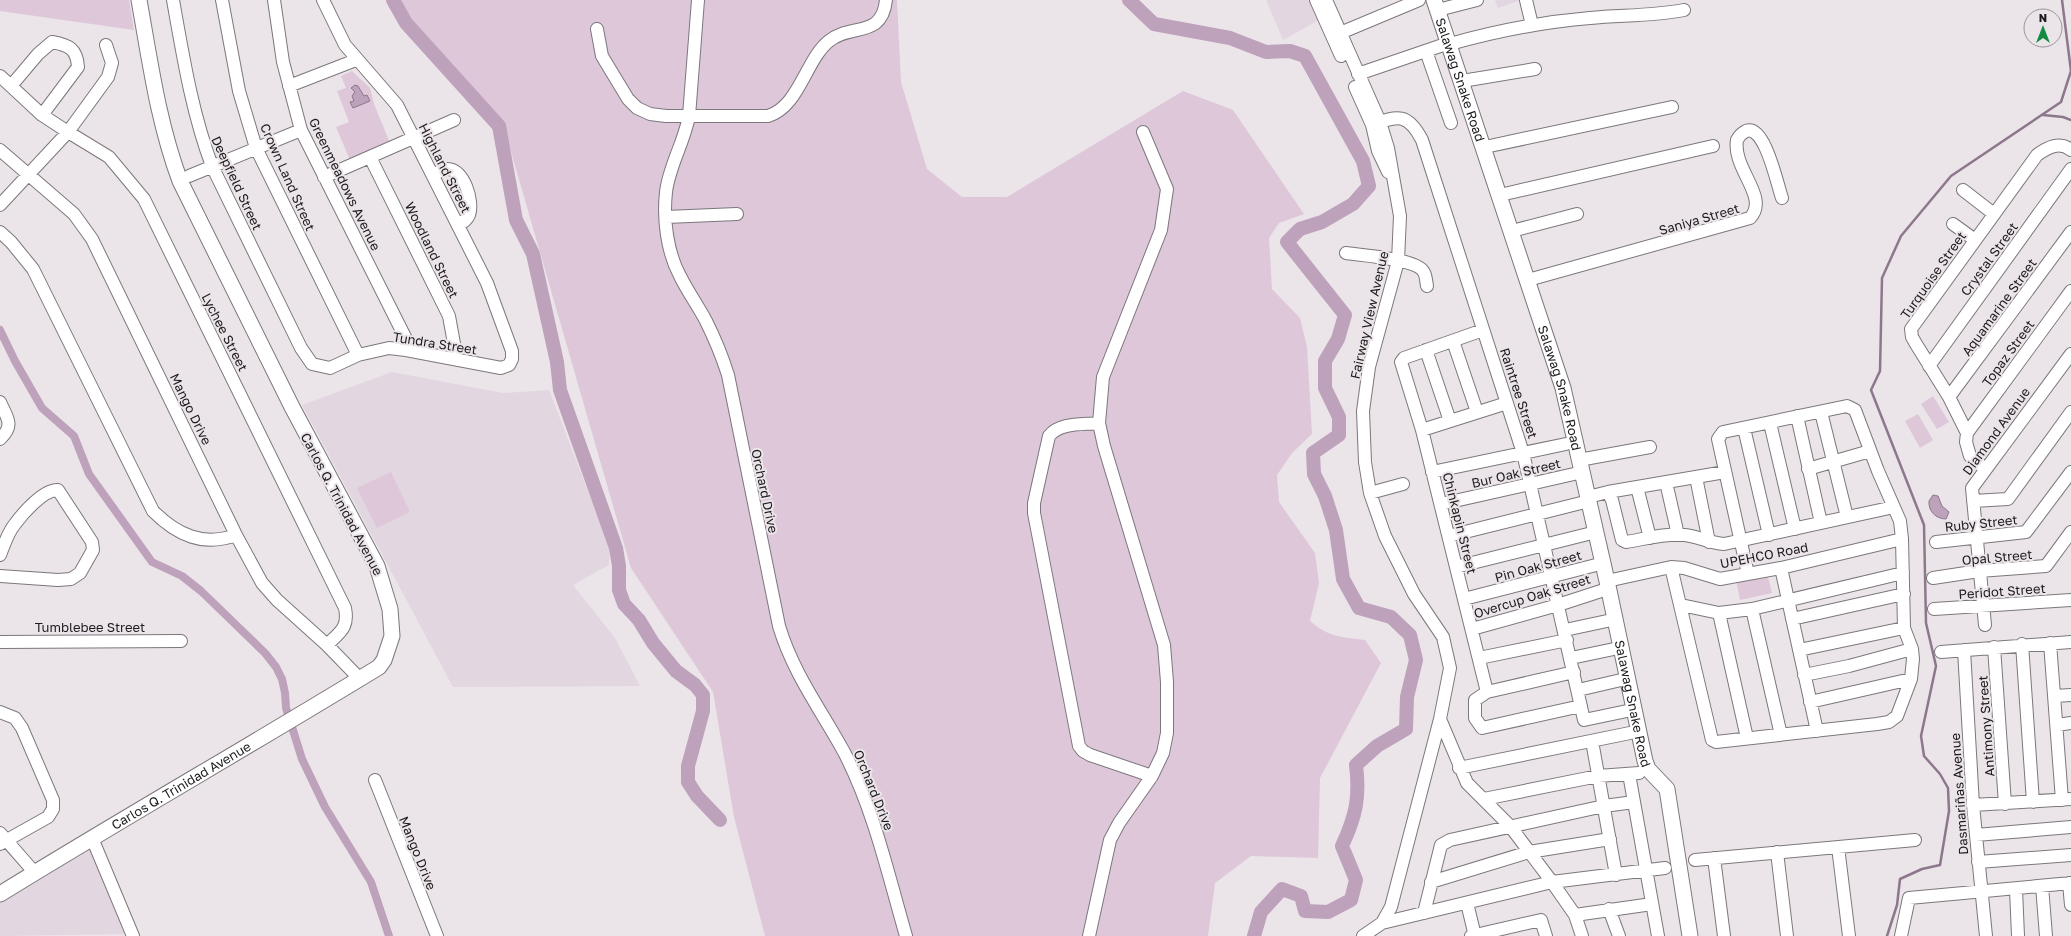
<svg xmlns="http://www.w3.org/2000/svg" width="2071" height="936" font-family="'Golos Text',sans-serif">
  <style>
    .built { fill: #e2d6e0 }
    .green { fill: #ddc7d9 }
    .water { fill: #bea1ba; stroke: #8d788b }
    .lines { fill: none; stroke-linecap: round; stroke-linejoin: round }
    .stream { stroke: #8d788b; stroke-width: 2.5 }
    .canal { stroke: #bea1ba; stroke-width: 8 }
    .river { stroke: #bea1ba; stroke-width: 14 }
    .minor-casing { stroke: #7c777c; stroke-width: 14 }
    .major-casing { stroke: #7c777c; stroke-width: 17 }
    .minor { stroke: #fff; stroke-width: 12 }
    .major { stroke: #fff; stroke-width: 15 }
    .labels { text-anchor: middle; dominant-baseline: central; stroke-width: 4; stroke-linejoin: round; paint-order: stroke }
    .street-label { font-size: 13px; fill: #1c1a1c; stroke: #ebe5ea }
  </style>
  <rect width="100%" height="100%" fill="#ebe5ea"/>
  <path class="built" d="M1266 0H1311L1319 20 1283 40Z
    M1495 0H1521L1498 8Z
    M392 372 503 393 549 390 610 548 609 565 573 585 615 638 640 686 453 687 302 405Z
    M91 842 127 934 0 936V899Z"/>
  <path class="green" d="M0 0H129L134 30 0 11Z
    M400 0H897L901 82 927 169 962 197H1007L1183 91 1233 110 1304 214 1279 223 1269 238 1272 289 1300 318 1307 347 1312 434 1292 453 1277 475 1279 502 1315 553 1319 583 1310 621C1328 637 1342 637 1365 640L1381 663 1320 778 1318 858 1251 856 1215 883 1208 936H765L734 817 713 692 631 568 503 124 410 17Z
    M352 71 370 88 374 104 390 143 350 160 336 127 349 122 337 91 346 88 341 76Z
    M1933 396 1949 422 1937 429 1921 404Z
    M1918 414 1933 440 1920 448 1905 421Z
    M391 472 410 512 377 528 357 488Z
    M1767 573 1772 593 1740 600 1736 580Z"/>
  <path class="water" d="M355 85 358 86 364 96 367 95 370 101 353 108 350 102 354 101 352 96 355 92 351 88Z
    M1933 495 1938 496 1942 506 1949 512 1946 519C1936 519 1928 511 1929 501Z"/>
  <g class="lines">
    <path class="stream" d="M2043 115 2063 117 2071 120
      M1887 936 1897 905 1900 879 1922 869 1940 865 1949 811 1948 788 1940 774 1924 756 1921 736 1936 666 1926 623 1924 525 1871 390 1880 371 1882 278 1901 236 1951 176 2061 102 2071 71 2062 0"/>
    <path class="canal" d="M0 330 15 361 42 408 74 436 89 474 152 562 182 576 201 591 265 653 276 667 282 679 285 693 286 708 302 759 325 807 371 882 389 936"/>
    <path class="river" d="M393 0 406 23 499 126 516 220 533 254 557 362 560 390 616 548 619 566V590L624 604 639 620 653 643 676 671 695 685 703 695V711L688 766V782L697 796 720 820
      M1129 0 1154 24 1230 38 1266 52 1290 51 1305 56 1363 161 1369 186 1353 204 1322 222 1300 229 1287 242 1345 315 1338 339 1325 361V388L1339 417V435L1313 453 1314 474 1325 496 1336 530 1343 579 1359 608 1391 617 1410 635 1416 660 1407 697 1406 729 1377 746 1356 765C1360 797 1356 816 1342 846L1356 880 1351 900 1328 912 1305 911 1301 896 1282 889 1261 912 1254 936"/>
    <g class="minor-casing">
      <path id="minor" d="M173 0C183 56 192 113 212 166L301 348 312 364 330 368 358 355 389 348 406 350 501 368 509 365 512 359V351L487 283 397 105 345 45 323 0
        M222 0 239 91 256 148 358 355
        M274 0 283 62 301 130 406 339V350
        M698 0 689 116C684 143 669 166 666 192 663 219 667 252 680 276 688 292 698 306 706 321 715 339 722 356 728 375L779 626C793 673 821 710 844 752 874 810 888 874 906 936
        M1316 0 1341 56
        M1326 0 1380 122 1388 148 1400 216 1398 261 1369 367 1363 411 1365 462 1370 493 1385 536 1414 594 1443 637 1450 668 1440 719 1391 907 1382 923 1363 936
        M1526 0 1532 25
        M1438 10 1477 0
        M597 29 602 56 628 99 637 108 650 114 666 116H768C799 107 806 59 829 41 851 23 882 39 886 0
        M1333 36 1419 0
        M1450 44C1496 31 1542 22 1590 18 1622 15 1653 16 1684 10
        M1426 51 1451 123
        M1358 74 1443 45
        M0 76 42 115 68 132 109 157 144 199 345 608C349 628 340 632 327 645
        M1462 81 1535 69
        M11 86 38 54 52 42C69 45 77 49 78 67L42 115
        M289 86 356 60
        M1355 87 1372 125 1378 151 1388 172
        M1372 125C1398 115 1408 113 1422 140L1523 453 1584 720 1627 711
        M1485 147 1672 107
        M0 150 74 214 92 239 236 535 262 583 277 600 327 645 360 679
        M370 157 449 316 457 360
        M433 175C437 173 443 169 447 169 464 168 474 202 469 215 467 220 463 222 458 225
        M189 176 301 130
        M324 177 454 120
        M1963 190 1994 214
        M1500 195 1713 146
        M0 205 68 132 108 77 112 63 106 45
        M666 217 737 214
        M1953 224 1975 240
        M1512 231 1577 214
        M0 232 11 242 33 269 153 511C177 535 203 547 236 535
        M1346 253C1360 255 1416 259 1423 271 1426 274 1426 281 1427 286
        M1528 280 1750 218C1770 197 1732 169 1737 140 1739 136 1742 133 1746 131 1765 124 1777 184 1782 198
        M1483 330 1404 358 1401 362 1422 430 1487 692
        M1453 341 1477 412
        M1426 350 1450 421
        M1929 366 2071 169
        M1949 397 2071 232
        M0 402C7 418 15 425 0 439
        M1821 412 1847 517
        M1797 416 1821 523
        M1099 423C1083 425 1060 422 1049 436L1034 503V513L1079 746 1083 751 1090 755 1152 776
        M1770 423 1795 529
        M1744 428 1769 535
        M1422 430 1507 403
        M1967 433 2071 291
        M1579 460 1650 447
        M1808 469 1870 451
        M1985 469 1970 456 1966 442 1967 433 1949 397 1916 344 1912 337 1911 329 2037 155C2048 147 2060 141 2071 150
        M1432 472 1566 444
        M1696 477 1709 542
        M1666 482 1678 535
        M1637 487 1650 538
        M1608 492 1725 472
        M1370 493 1403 484
        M1588 497 1608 492 1612 500 1622 540 1626 542C1645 539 1665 533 1685 535 1696 536 1710 543 1724 544L1894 507
        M1973 501 2008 499 2071 412
        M1441 504 1574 474
        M1449 536 1581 503
        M1936 542 2026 532 2071 472
        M0 555C4 545 8 532 15 524 23 513 44 489 58 490L92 542 93 550 80 573 71 579 58 580 0 576
        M1456 567 1588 534
        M1671 567 1712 740 1716 742 1877 724 1889 722 1897 716 1911 679 1913 659 1912 649 1904 628 1902 539 1900 521 1878 471 1855 410 1847 406 1723 432 1718 439 1748 574
        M1781 568 1817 731
        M1933 578 1979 571 2046 566 2071 532
        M1607 581 1671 567 1684 568 1720 579 1781 568 1902 539
        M1464 599 1596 565
        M1681 605 1719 613 1752 609 1903 573
        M1752 609 1781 735
        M1934 609 2071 600
        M1719 613 1747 738
        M1792 619 1904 594
        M1985 625 1972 488 2071 354
        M1472 629 1558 605 1601 591
        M1565 630 1607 621
        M0 642 181 641
        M2050 643 2062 800
        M2022 644 2033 802
        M1994 647 2005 804
        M1799 650 1904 628
        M1964 650 1973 805 1986 936
        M1941 652 2071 642
        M1479 658 1567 640
        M1571 658 1614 649
        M1574 672 1487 692 1475 700V718L1482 728 1581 706
        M1804 675 1849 666 1912 649
        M1578 690 1621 680
        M2055 696 2071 695
        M1810 702 1911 679
        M0 712 15 718 22 728 53 800V809L48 817 0 844
        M1440 719 1467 783 1510 826 1552 882 1575 915 1582 936
        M2057 725 2071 723
        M1592 741 1616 875
        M1459 768 1630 733
        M1629 774 1658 936
        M375 780 437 936
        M1484 799 1598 776 1639 773
        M1973 805 2071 799
        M0 833 35 873
        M1976 835 2071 827
        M92 838 133 936
        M1838 847 1849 936
        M1777 852 1787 936
        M1714 858 1724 936
        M1695 860 1915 840
        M1978 862 2071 855
        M1431 882 1529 852 1610 839
        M2069 883 2071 905
        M2042 886 2046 936
        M2016 889 2018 936
        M1467 903 1475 936
        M1609 909 1619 936
        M1424 913 1441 845 1450 840 1604 806 1634 802
        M1575 915 1652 904
        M1382 923 1552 882 1665 868
        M1089 936 1110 840 1119 823 1152 776 1163 753 1167 733V682L1164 645 1104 446 1099 423 1103 377 1161 230 1167 189 1143 132
        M1471 936 1541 920 1546 936
        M1901 936 1909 898 2071 883"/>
    </g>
    <g class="major-casing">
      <g id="major">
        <path id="s1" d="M1434 0 1563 388 1607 581 1645 761 1648 769 1667 789 1690 936"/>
        <path id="s2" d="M0 894C125 817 253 744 379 667L384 660 392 636 390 609 377 566 292 407 180 181C158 122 150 61 139 0"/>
      </g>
    </g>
    <use href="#minor" class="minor"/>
    <use href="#major" class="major"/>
  </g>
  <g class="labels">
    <g class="street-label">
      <text stroke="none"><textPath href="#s1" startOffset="84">Salawag Snake Road</textPath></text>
      <text transform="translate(445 168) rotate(63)">Highland Street</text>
      <text transform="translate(288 177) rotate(66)">Crown Land Street</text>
      <text transform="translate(237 183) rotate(65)">Deepfield Street</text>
      <text transform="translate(345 184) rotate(64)">Greenmeadows Avenue</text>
      <text transform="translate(1699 219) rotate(-16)">Saniya Street</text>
      <text transform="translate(432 250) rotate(64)">Woodland Street</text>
      <text transform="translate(1989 259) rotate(-54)">Crystal Street</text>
      <text transform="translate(1933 275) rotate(-55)">Turquoise Street</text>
      <text transform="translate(1999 307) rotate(-54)">Aquamarine Street</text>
      <text transform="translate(1369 315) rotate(-77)">Fairway View Avenue</text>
      <text transform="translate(225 332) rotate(63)">Lychee Street</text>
      <text transform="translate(435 343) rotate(9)">Tundra Street</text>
      <text transform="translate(2008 353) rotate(-54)">Topaz Street</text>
      <text stroke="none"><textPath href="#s1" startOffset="408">Salawag Snake Road</textPath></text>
      <text transform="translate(1519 393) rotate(72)">Raintree Street</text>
      <text transform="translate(191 409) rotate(64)">Mango Drive</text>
      <text transform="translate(1996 431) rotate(-54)">Diamond Avenue</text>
      <text transform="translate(1516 473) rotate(-13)">Bur Oak Street</text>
      <text transform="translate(765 491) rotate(78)">Orchard Drive</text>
      <text transform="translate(342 504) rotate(62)">Carlos Q. Trinidad Avenue</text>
      <text transform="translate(1460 523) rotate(76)">Chinkapin Street</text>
      <text transform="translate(1981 523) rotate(-6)">Ruby Street</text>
      <text transform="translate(1764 555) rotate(-11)">UPEHCO Road</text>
      <text transform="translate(1997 557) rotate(-5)">Opal Street</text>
      <text transform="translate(1538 566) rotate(-15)">Pin Oak Street</text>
      <text transform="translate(2002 591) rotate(-4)">Peridot Street</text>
      <text transform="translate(1532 596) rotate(-17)">Overcup Oak Street</text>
      <text x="90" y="627">Tumblebee Street</text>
      <text stroke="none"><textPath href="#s1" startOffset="732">Salawag Snake Road</textPath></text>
      <text transform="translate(1986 726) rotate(-94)">Antimony Street</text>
      <text stroke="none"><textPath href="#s2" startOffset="211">Carlos Q. Trinidad Avenue</textPath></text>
      <text transform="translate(874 790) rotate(68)">Orchard Drive</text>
      <text transform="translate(1959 794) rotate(-94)">Dasmariñas Avenue</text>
      <text transform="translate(418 853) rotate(68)">Mango Drive</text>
    </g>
  </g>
  <g transform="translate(2043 28)"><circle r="19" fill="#ebe5ea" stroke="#989498"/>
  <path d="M0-3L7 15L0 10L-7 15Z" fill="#128b45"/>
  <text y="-6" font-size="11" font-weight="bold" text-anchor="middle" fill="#1c1a1c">N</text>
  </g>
</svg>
